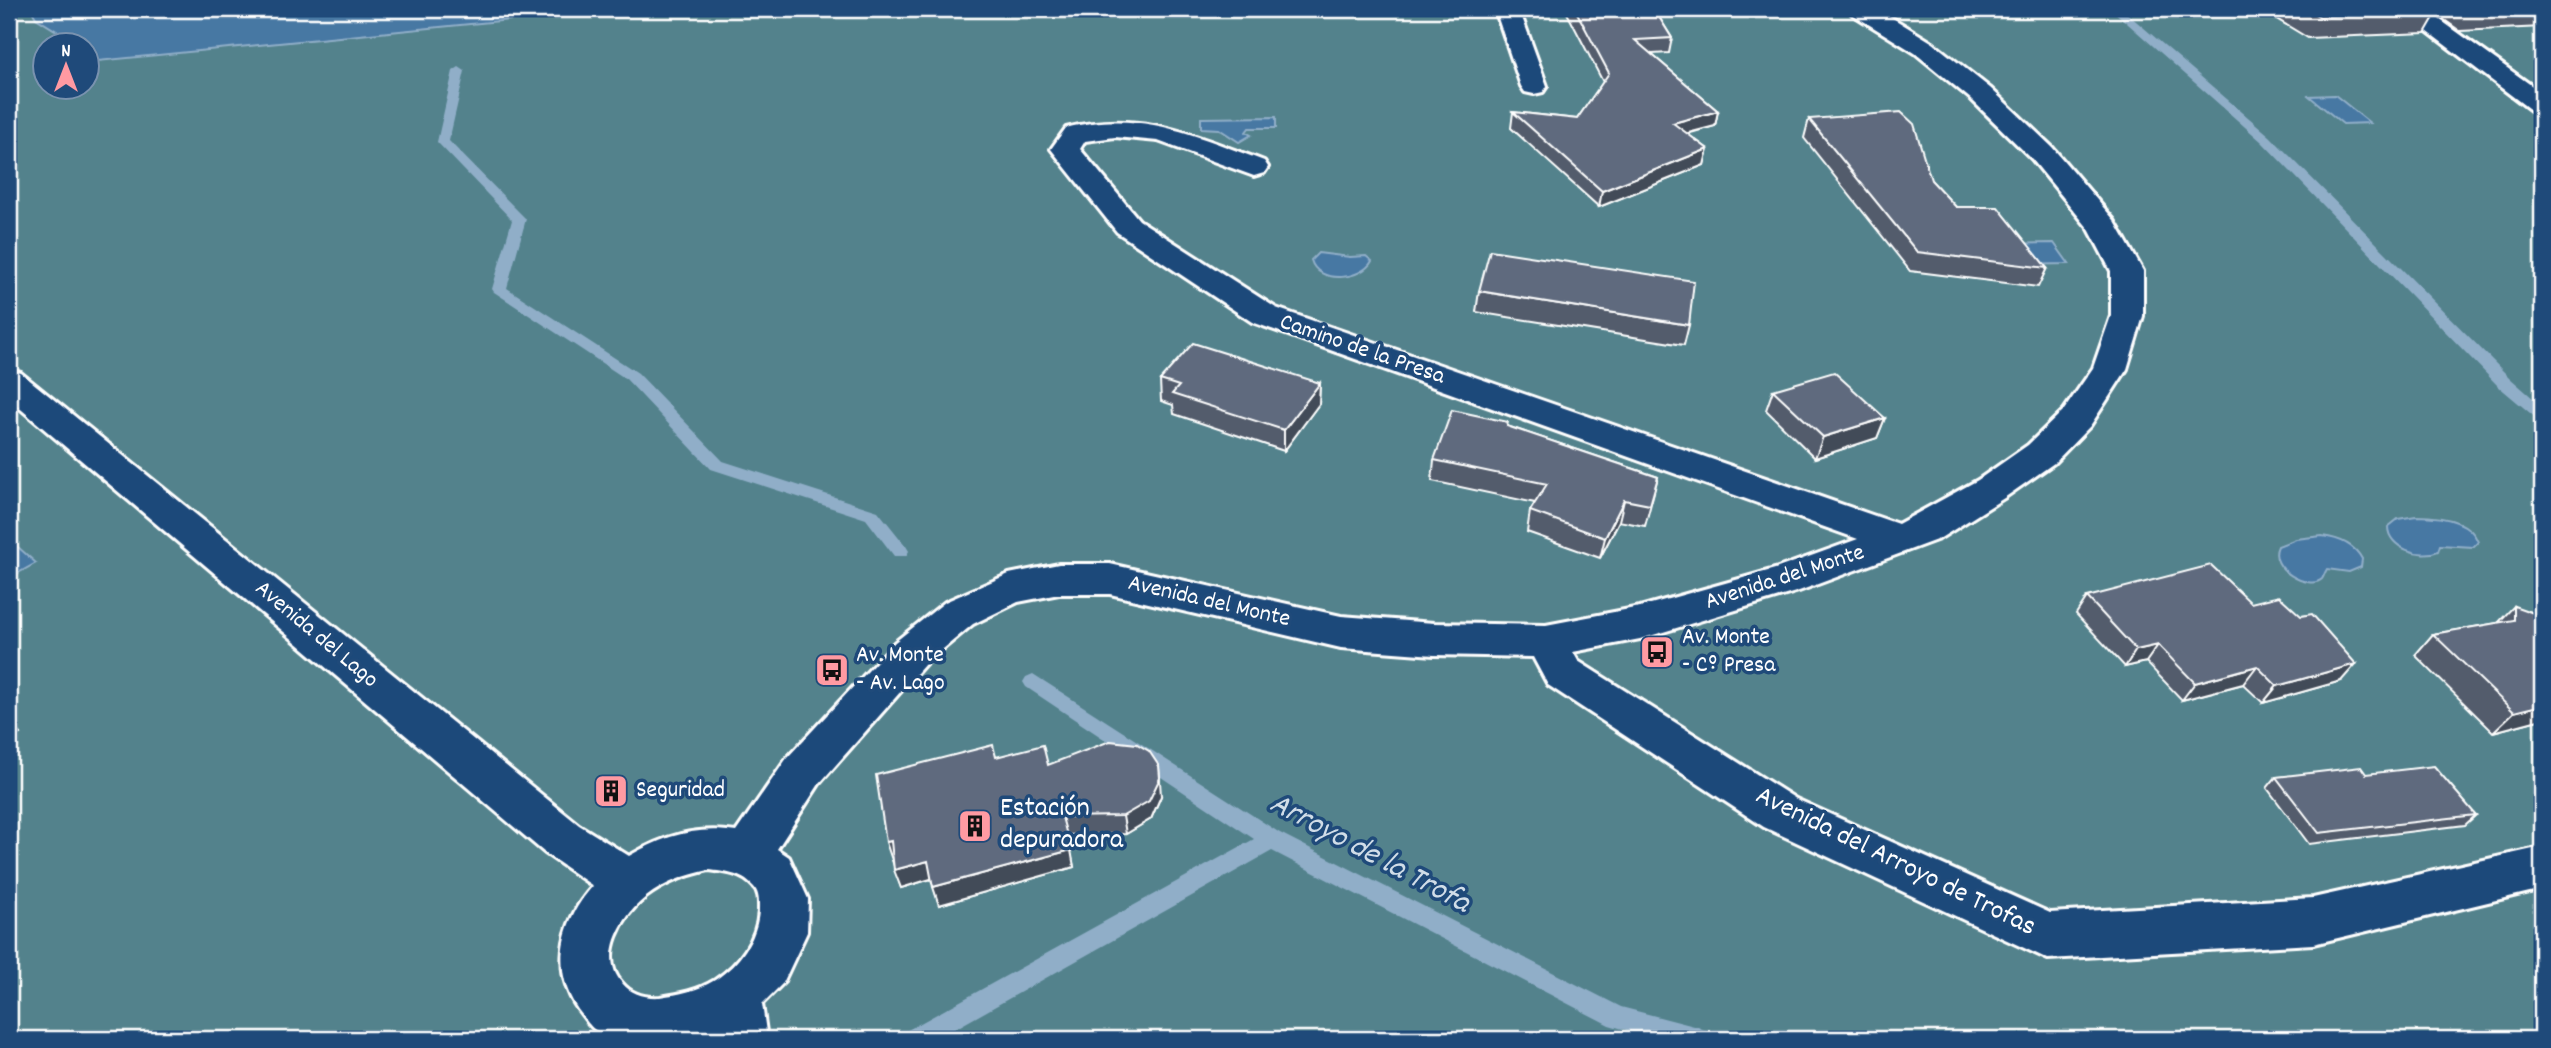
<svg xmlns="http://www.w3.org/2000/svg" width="2551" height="1048" font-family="Dekko,sans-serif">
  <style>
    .green { fill: #52828c; stroke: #a8c0c6; stroke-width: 2; fill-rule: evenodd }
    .water { fill: #4678a3; stroke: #90aec8; stroke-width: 2 }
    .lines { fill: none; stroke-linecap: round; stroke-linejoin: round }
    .stream { fill: #90aec8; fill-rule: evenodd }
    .minor-casing { stroke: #fff; stroke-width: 6 }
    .minor { fill: #1f4a7a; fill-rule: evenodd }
    .wall { fill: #525c6c; stroke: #fff; stroke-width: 2 }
    .shaded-wall { fill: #424b58; stroke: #fff; stroke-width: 2 }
    .building { fill: #5f6b7e; stroke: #fff; stroke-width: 2 }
    .labels { text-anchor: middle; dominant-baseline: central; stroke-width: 7; stroke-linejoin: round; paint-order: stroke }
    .street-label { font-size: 24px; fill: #fff; stroke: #1f4a7a }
    .poi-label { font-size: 24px; fill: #fff; stroke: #1f4a7a; text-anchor: start }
    .near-poi-label { font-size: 28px; fill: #fff; stroke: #1f4a7a; text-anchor: start }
    .near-street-label { font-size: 28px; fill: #fff; stroke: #1f4a7a }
    .near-water-label { font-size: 32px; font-style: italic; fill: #d1dde8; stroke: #1f4a7a }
  </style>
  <rect width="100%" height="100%" fill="#1f4a7a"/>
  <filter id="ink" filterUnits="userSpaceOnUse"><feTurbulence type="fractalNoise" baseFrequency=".0143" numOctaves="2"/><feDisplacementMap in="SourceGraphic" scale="14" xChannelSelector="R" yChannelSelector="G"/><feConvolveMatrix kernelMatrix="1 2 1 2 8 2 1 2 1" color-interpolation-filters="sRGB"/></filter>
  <g filter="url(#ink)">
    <path class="green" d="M9 9H2542V1039H9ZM46 46H88V88H46Z"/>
    <path class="water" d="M31 9H622L88 62V46L52 45 63 35 36 18Z
      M2335 95 2370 123 2343 124 2309 96Z
      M1276 117V128H1249L1246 132 1251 135 1239 142 1219 129 1201 128V118Z
      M2054 243 2069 264 2002 265 1987 244Z
      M1318 253 1350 257 1366 256 1372 261C1362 280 1318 285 1311 260Z
      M2416 516C2436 516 2470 519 2478 542L2473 547 2440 545 2438 551C2421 559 2388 548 2388 527L2398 519Z
      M2322 536C2338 538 2354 544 2362 559L2361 567 2349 572 2327 569C2325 572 2324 576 2322 579 2310 591 2267 569 2278 546L2296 539Z
      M9 539 36 563 9 578Z"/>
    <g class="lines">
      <path class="stream" d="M2111 9H2122L2270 136 2510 378 2542 406V419L2536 418 2498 386 2262 142Z
        M459 67 465 71 449 141 526 219 507 288 638 373 723 461 878 511 906 546 909 551 906 556H894L866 519 711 469 626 379 494 292 492 289 512 220 437 142 453 71Z
        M1033 674 1280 833 1621 1007 1698 1027 1706 1031 1710 1039H1657L1609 1025 1272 851 937 1039H902L906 1031 1254 839 1026 687 1023 682 1026 677Z"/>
      <g class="minor-casing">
        <path id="minor" d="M1495 9H1519L1547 86 1543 92 1534 94 1525 92 1521 86Z
          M1849 9H1878L1933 43 1990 88 2052 147 2114 220 2143 271V316L2127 369 2090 426 2054 463 2004 498 1939 539 1799 591 1640 639 1573 652 1578 661 1796 799 2050 913 2313 898 2542 847V889L2313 944 2048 959 1764 827 1548 685 1533 657 1434 655 1341 648 1110 594H1059L1018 602 973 624 925 664 819 784 777 849 789 857 808 899 807 932 783 983 762 1004 767 1039H715L714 1033C697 1041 680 1039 661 1039 640 1039 612 1042 594 1029 590 1026 586 1020 583 1016 550 976 559 923 593 886L545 853 9 399V370L21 373 579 825 629 856C664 836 695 826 736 832L787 758 895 642 945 602 1009 574 1059 564H1110L1341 616 1434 623 1546 625 1640 607 1775 569 1858 539 1252 322 1117 232 1051 149 1066 128C1142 109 1195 136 1264 161L1268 167 1264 173 1254 176 1158 141 1115 137 1085 141 1080 149 1139 220 1276 308 1898 524 1978 480 2028 445 2064 410 2093 368 2111 316V271L2089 229 2032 159 1972 100 1915 53 1852 14ZM709 870C725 872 741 873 753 886 760 893 759 902 759 911 757 939 740 964 715 980 697 991 680 994 660 997 645 998 631 994 622 983 598 956 622 916 646 897 665 882 686 875 709 870Z
          M2398 9H2425L2542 93V113L2532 111Z"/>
      </g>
      <use href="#minor" class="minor"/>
    </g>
    <path class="wall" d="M1565 9H1654L1672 38 1669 53 1651 54 1718 111 1715 126 1687 134 1708 149 1704 165 1599 207 1511 128 1513 112 1577 119 1603 82Z
      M2260 9H2542V27L2460 31 2436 14 2425 33 2308 38Z
      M1809 119 1931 180 1956 207 2047 268 2038 287 1910 271 1804 138Z
      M1479 291 1689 325 1684 345 1476 312Z
      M1160 380 1320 383 1319 404 1284 451 1174 414 1173 405 1161 401Z
      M1773 390 1885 418 1877 438 1815 458 1766 410Z
      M1507 426 1658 477 1645 526 1619 521 1600 558 1527 532 1530 511 1535 503 1432 481 1434 460Z
      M2087 597 2251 603 2341 681 2263 703 2243 684 2182 700 2146 662 2125 667 2076 614Z
      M2514 606 2542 719 2493 732 2415 655 2433 634 2498 623Z
      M996 757 1048 765 1161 796 1151 819 1126 834 1067 835 1074 867 939 905 931 879 901 888 892 860Z
      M2366 774 2476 815 2465 825 2309 844 2267 788 2276 777Z"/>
    <path class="shaded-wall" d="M1718 111 1715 126 1669 138 1673 123Z
      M1708 149 1704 165 1599 207 1602 191Z
      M1320 383 1319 404 1284 451V430Z
      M1885 418 1877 438 1815 458 1823 437Z
      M1624 500 1619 521 1600 558 1605 538Z
      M2158 645 2146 662 2125 667 2136 650Z
      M2356 664 2341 681 2263 703 2277 686Z
      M2257 666 2243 684 2182 700 2195 683Z
      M2542 705V719L2493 732 2514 712Z
      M9 721 20 734 9 740Z
      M1159 766 1161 796 1151 819 1126 834 1123 816Z
      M891 841 897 859 892 860 886 842Z
      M1071 850 1074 867 939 905 933 887Z
      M928 861 934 878 901 888 894 870Z"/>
    <path class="building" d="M1575 9H1654L1672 38 1635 40 1718 111 1673 123 1708 149 1602 191 1513 112 1577 119 1609 73Z
      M2307 9H2435L2438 11 2320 17Z
      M1901 112 1914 124 1931 180 1956 207H1998L2047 268 1917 252 1809 119Z
      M1490 250 1694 281 1689 325 1479 291Z
      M1193 343 1320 383 1284 430 1172 394 1179 386 1160 380Z
      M1834 372 1885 418 1823 437 1773 390Z
      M1452 410 1508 422 1507 426 1658 477 1650 505 1624 500 1605 538 1530 511 1547 484 1434 460Z
      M2211 565 2251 603 2279 596 2301 616 2312 614 2356 664 2277 686 2257 666 2195 683 2158 645 2136 650 2087 597Z
      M2514 606 2542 616V705L2514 712 2433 634 2514 620Z
      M1110 741 1137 744 1149 751 1159 766 1160 778 1149 801 1123 816 1062 817 1071 850 933 887 928 861 894 870 891 841 886 842 876 775 993 745 996 757 1043 745 1048 765Z
      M2434 766 2476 815 2319 833 2276 777 2361 767 2366 774Z"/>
  </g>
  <defs>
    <g id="bus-square" transform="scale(1.75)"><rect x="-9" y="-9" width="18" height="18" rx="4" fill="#ff9aa2" stroke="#1f4a7a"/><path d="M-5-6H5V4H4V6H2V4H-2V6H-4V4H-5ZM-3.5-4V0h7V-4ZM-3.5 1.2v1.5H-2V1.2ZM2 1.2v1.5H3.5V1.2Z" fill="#111"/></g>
    <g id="building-square" transform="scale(1.75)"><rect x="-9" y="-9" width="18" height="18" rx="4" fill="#ff9aa2" stroke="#1f4a7a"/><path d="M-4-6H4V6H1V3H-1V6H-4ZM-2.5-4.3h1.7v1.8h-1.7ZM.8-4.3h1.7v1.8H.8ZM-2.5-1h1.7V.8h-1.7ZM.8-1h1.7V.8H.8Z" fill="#111"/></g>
  </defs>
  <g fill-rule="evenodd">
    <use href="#bus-square" x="1657" y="652"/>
    <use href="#bus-square" x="832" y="670"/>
    <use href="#building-square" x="611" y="791"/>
    <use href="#building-square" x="975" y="826"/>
  </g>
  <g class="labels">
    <g class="street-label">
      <text transform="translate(1362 350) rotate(19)">Camino de la Presa</text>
      <text transform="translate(1785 578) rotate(-18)">Avenida del Monte</text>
      <text transform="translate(1209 602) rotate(13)">Avenida del Monte</text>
      <text transform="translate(316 635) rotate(40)">Avenida del Lago</text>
    </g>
    <g class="poi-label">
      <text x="1682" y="638">Av. Monte<tspan x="1682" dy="28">- Cº Presa</tspan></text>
      <text x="856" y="656">Av. Monte<tspan x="856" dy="28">- Av. Lago</tspan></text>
      <text x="636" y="791">Seguridad</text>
    </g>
    <g class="near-poi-label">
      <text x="1000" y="810">Estación<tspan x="1000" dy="32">depuradora</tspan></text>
    </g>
    <g class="near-street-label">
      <text transform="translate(1895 863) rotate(26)">Avenida del Arroyo de Trofas</text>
    </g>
    <g class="near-water-label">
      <text transform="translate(1369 855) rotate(28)">Arroyo de la Trofa</text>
    </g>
  </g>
  <rect width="2551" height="1048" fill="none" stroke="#1f4a7a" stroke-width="35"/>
  <rect x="18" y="18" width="2516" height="1013" fill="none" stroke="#fff" stroke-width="2.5" filter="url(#ink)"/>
  <g transform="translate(66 66)"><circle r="33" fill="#1f4a7a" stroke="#7992af" stroke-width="2"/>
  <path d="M0-5L12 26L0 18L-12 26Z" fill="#ff9aa2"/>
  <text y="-10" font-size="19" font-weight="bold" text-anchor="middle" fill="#ffffff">N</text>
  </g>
</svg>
